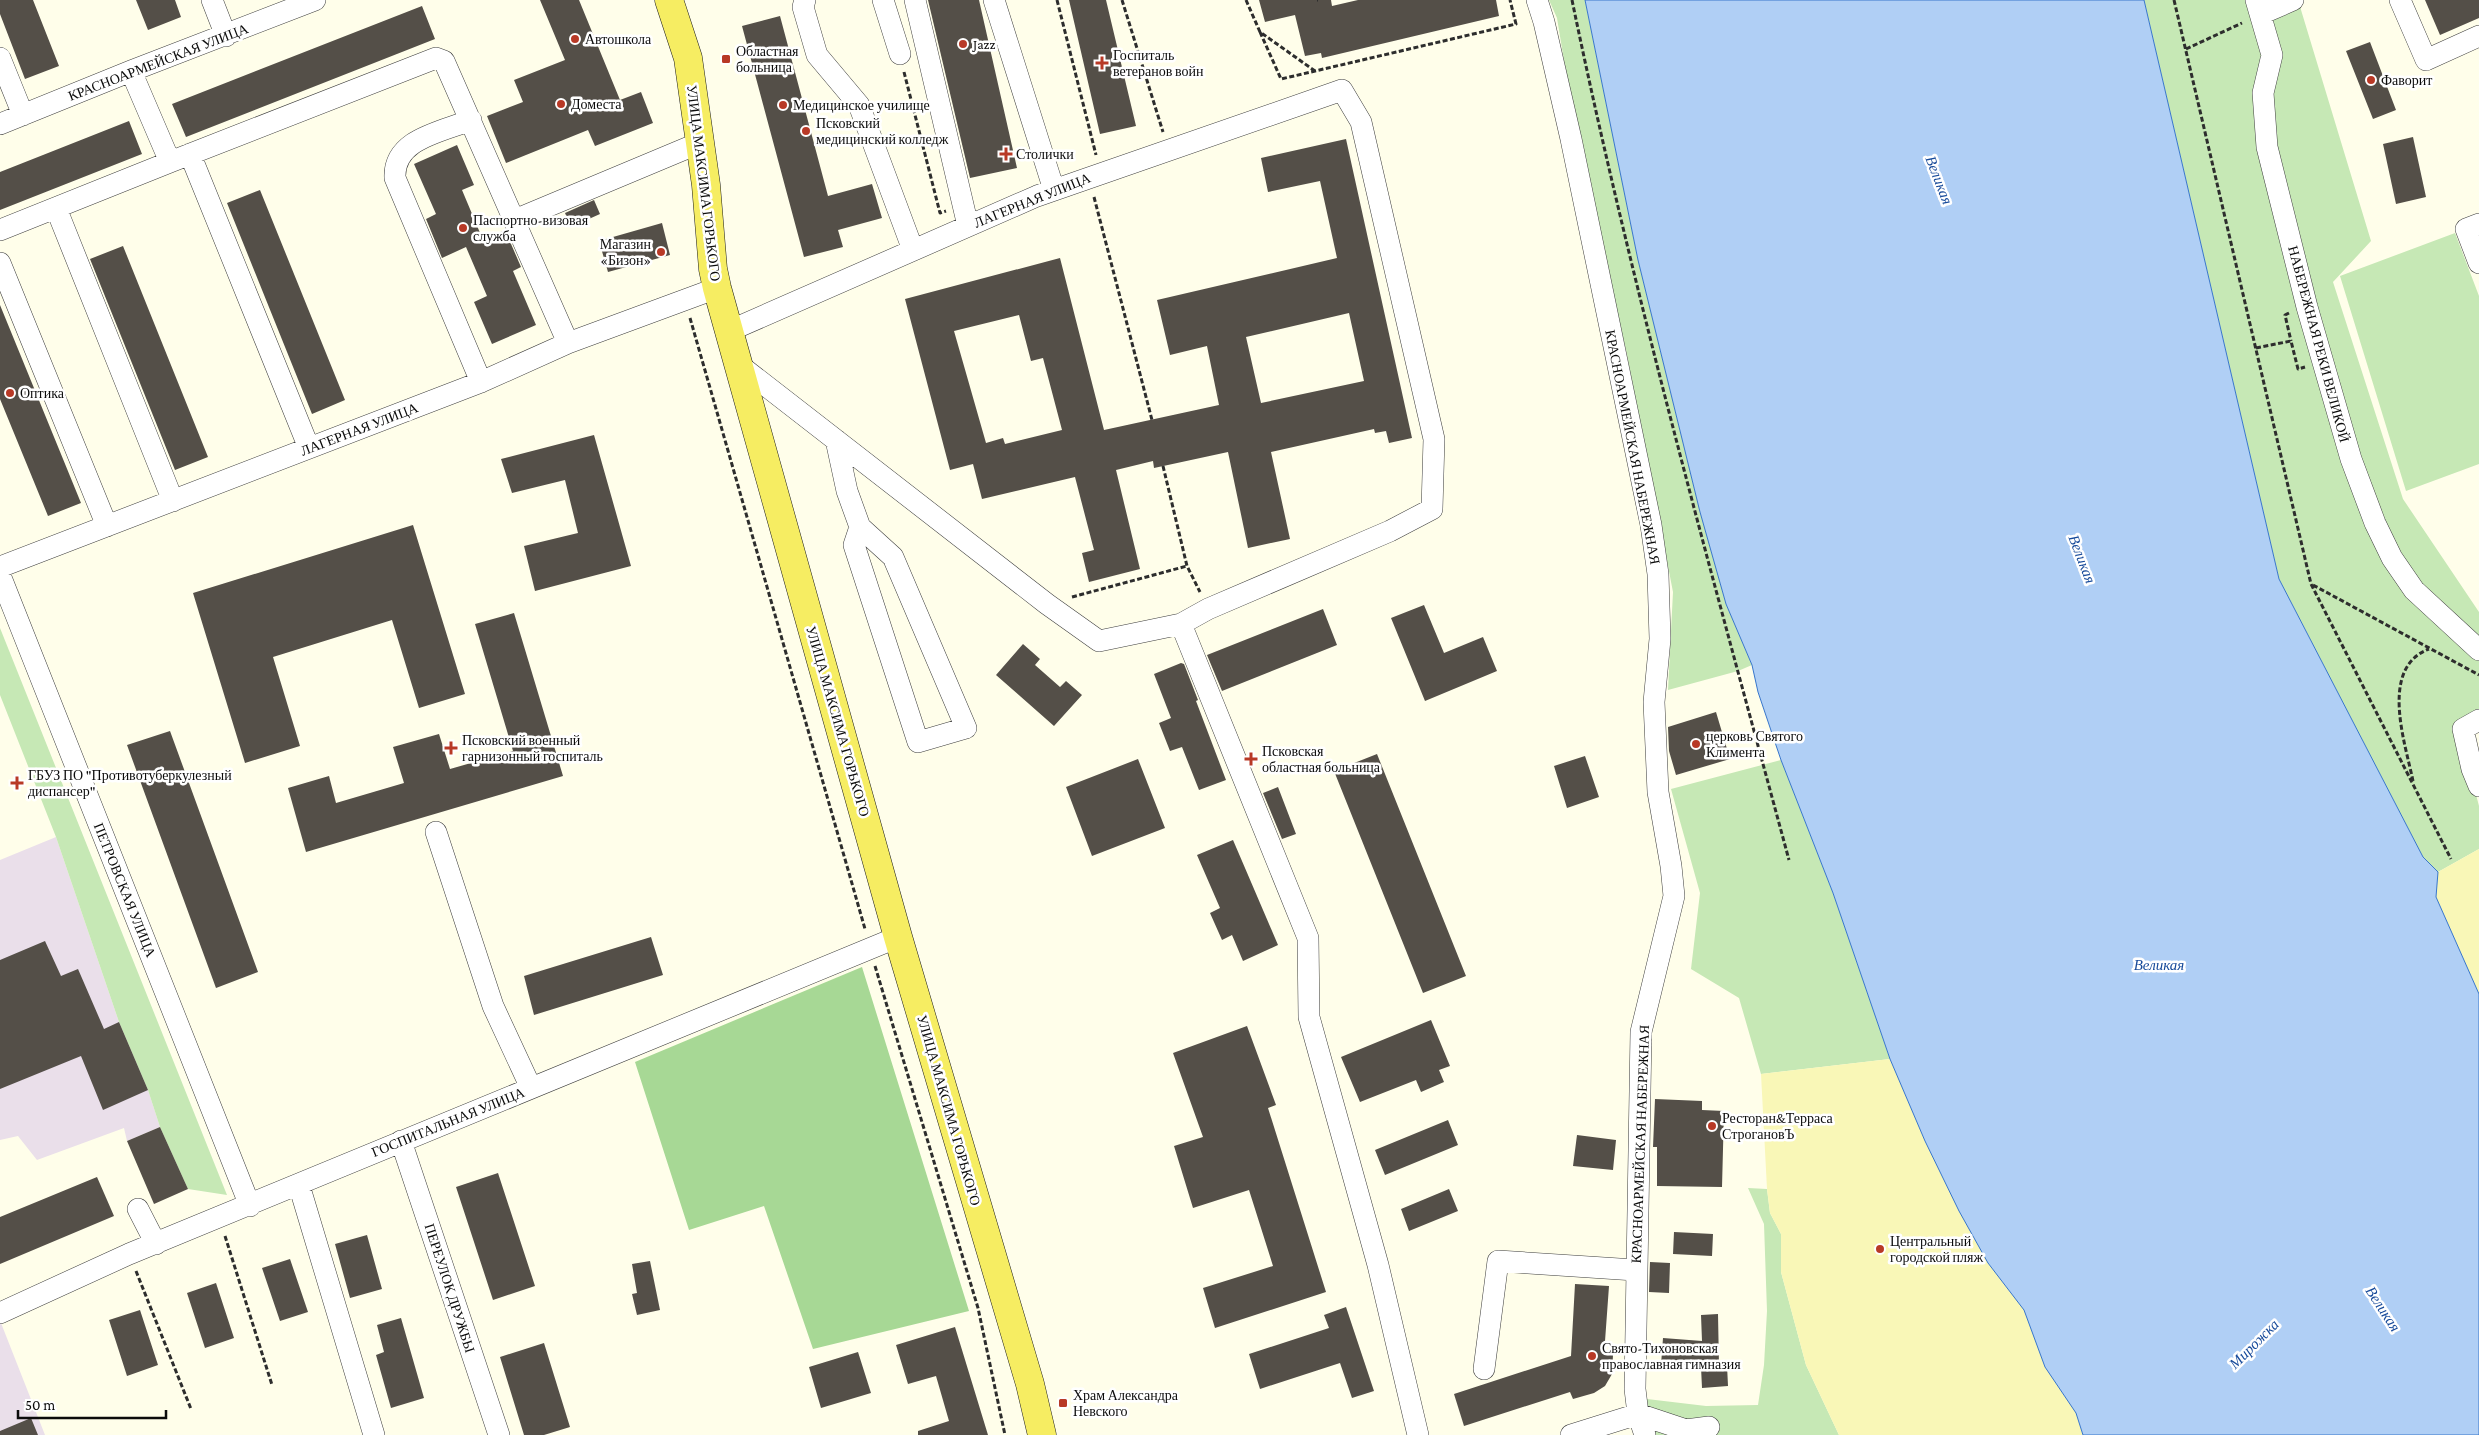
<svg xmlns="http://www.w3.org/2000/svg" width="2479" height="1435" font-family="'Crimson Pro',serif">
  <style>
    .industrial { fill: #eadfea }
    .green { fill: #c6e8b5 }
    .forest { fill: #a7d895 }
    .sand { fill: #f9f7b7 }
    .water { fill: #b0cff5; stroke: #3876cb }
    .building { fill: #544f48; fill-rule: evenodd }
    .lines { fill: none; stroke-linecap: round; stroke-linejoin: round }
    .minor-casing { stroke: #3e3e3e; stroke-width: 22 }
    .major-casing { stroke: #1c1c1c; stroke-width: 29 }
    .path { stroke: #2d2d2d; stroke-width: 3; stroke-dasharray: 5 2.5; stroke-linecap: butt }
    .minor { stroke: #fff; stroke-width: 21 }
    .major { stroke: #f6ed62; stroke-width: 28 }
    .poi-dot { fill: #b83926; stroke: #fff; stroke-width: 2 }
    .labels { text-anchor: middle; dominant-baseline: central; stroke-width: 5; stroke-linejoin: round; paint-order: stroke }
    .poi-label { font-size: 14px; fill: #0b0b0b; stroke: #fff; text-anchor: start }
    .street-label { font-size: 14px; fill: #0b0b0b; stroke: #fff }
    .water-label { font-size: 15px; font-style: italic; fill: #174a9a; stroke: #fff }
  </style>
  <rect width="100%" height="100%" fill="#fffeea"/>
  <path class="industrial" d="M56 837 119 1022 148 1090 160 1127 127 1141 124 1128 37 1160 18 1136 0 1140V860Z
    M0 1323H1L45 1435H0Z"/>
  <path class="green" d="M1549 0H1585L1638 260 1700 512 1726 604 1752 665 1738 671 1668 690 1673 592 1626 350 1581 164 1557 18Z
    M2144 0H2298L2371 241 2333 282 2403 499 2479 612V715L2458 726 2479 806V849L2438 872 2423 857 2279 579Z
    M2455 233 2479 296V464L2406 491 2340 276Z
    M0 628 227 1195 188 1189 160 1127 148 1090 119 1022 56 837 0 695Z
    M1781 760 1833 893 1890 1059 1761 1074 1739 998 1691 969 1700 893 1671 789Z
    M1748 1188 1767 1189 1770 1213 1781 1234V1272L1806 1365 1839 1435H1649L1647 1399 1706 1406 1758 1405 1764 1365 1767 1311 1764 1224Z"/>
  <path class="forest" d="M862 967 969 1311 813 1349 764 1206 689 1230 635 1062Z"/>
  <path class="sand" d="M2479 849V994L2436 897 2438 872Z
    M1890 1059 1925 1141 1959 1211 1988 1263 2025 1310 2045 1367 2076 1413 2083 1435H1839L1806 1365 1781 1272V1234L1770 1213 1767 1189 1761 1074Z"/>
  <path class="water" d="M1585 0H2144L2279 579 2423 857 2438 872 2436 897 2479 994V1435H2083L2076 1413 2045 1367 2024 1310 1988 1263 1959 1211 1925 1141 1890 1059 1833 893 1781 760 1758 692 1752 665 1726 604 1700 512 1638 260Z"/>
  <path class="building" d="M0 0H33L59 66 25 79 0 14Z
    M136 0H175L181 17 148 30Z
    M540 0H579L620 100 641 92 653 123 595 146 588 130 506 163 487 116 523 102 514 80 565 60Z
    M928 0H979L1017 168 970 178Z
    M1069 0H1106L1136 126 1100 134Z
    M1259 0H1331L1332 6 1358 0H1496L1499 16 1322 58 1321 53 1305 56 1295 15 1265 22Z
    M2425 0H2479V18L2440 35Z
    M422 6 435 39 186 137 172 104Z
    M780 16 828 196 872 184 882 218 838 230 843 247 804 257 742 26Z
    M2370 42 2396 110 2373 119 2346 51Z
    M129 121 142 154 0 210V172Z
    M2413 137 2426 197 2396 204 2383 144Z
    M1346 139 1412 438 1389 443 1386 431 1375 433 1374 429 1271 452 1290 539 1248 548 1228 452 1154 468 1153 461 1116 470 1140 569 1089 582 1082 553 1094 550 1075 477 982 499 973 464 950 470 905 299 1060 258 1104 430 1219 405 1207 346 1170 355 1157 300 1337 258 1320 181 1268 192 1261 158ZM1349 313 1364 381 1261 403 1246 337ZM1019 315 1031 361 1043 358 1062 430 1005 444 1003 438 986 443 954 331Z
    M457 145 474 185 462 190 483 240 505 230 521 267 513 271 536 325 492 344 474 302 487 296 466 247 442 258 426 219 436 214 414 164Z
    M260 190 345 400 312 414 227 203Z
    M594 200 600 214 571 227 565 213Z
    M662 223 670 255 608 272 599 241Z
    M123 246 208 457 175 470 90 259Z
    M0 305 81 503 48 516 0 399Z
    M594 435 631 566 535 591 524 546 578 533 565 480 512 493 501 459Z
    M413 525 465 694 419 708 392 620 273 657 300 746 245 763 193 593Z
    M1424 605 1444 653 1483 637 1497 671 1425 701 1391 618Z
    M1323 609 1337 645 1222 691 1207 655Z
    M514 613 563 776 306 852 288 788 329 776 336 803 404 783 393 747 439 734 450 769 513 751 475 624Z
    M1023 644 1040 659 1035 665 1060 687 1066 681 1082 695 1054 726 996 675Z
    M1181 663 1184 664 1198 700 1196 701 1226 780 1199 790 1182 747 1170 751 1159 723 1171 718 1154 674Z
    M1716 712 1730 759 1676 775 1669 751 1668 727Z
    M170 731 258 972 216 988 127 745Z
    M1377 754 1466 976 1423 993 1334 771Z
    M1585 756 1599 797 1567 808 1554 766Z
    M1138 759 1165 828 1092 856 1066 787Z
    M1278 787 1296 834 1282 839 1263 793Z
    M1233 840 1278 945 1243 961 1232 935 1222 940 1210 913 1220 908 1197 855Z
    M651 937 663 975 534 1015 524 976Z
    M45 941 61 976 78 969 104 1029 119 1022 148 1090 103 1110 81 1056 0 1089V960Z
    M1431 1020 1450 1066 1439 1070 1444 1082 1421 1092 1416 1080 1360 1102 1341 1057Z
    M1247 1026 1276 1105 1268 1108 1326 1292 1215 1328 1203 1288 1273 1266 1249 1190 1193 1208 1174 1146 1203 1137 1173 1053Z
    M1655 1099 1702 1101V1110L1724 1111 1722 1187 1657 1186V1147H1653Z
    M1448 1120 1458 1145 1385 1175 1375 1150Z
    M160 1127 188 1189 154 1204 127 1141Z
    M1577 1135 1616 1140 1613 1170 1573 1166Z
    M498 1173 535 1286 493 1300 456 1187Z
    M97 1177 114 1216 0 1264V1217Z
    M1449 1189 1458 1211 1409 1231 1401 1209Z
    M1674 1232 1713 1234 1712 1256 1673 1254Z
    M367 1235 382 1289 350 1298 335 1244Z
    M290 1259 308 1312 280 1321 262 1268Z
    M650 1261 660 1310 637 1315 632 1294 637 1293 632 1264Z
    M1650 1262 1670 1263 1669 1293 1649 1292Z
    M216 1283 234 1338 205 1348 187 1293Z
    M1575 1284 1609 1286 1604 1355H1613L1612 1374 1605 1386 1594 1393 1573 1399 1570 1392 1464 1426 1454 1394 1571 1356Z
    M1346 1307 1374 1391 1352 1398 1340 1363 1260 1389 1249 1354 1329 1328 1324 1315Z
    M140 1310 158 1365 127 1376 109 1320Z
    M1718 1314 1719 1366 1727 1365 1728 1386 1702 1388 1701 1367 1661 1365 1663 1338 1702 1341 1701 1315Z
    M401 1318 424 1398 391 1408 376 1355 384 1352 377 1325Z
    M955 1327 988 1435H918V1431L949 1421 936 1376 908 1384 896 1345Z
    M544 1343 570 1427 544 1435H524L500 1357Z
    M858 1352 871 1393 821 1408 809 1367Z
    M31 1418 38 1435H0V1431Z"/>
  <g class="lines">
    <g class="minor-casing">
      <path id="minor" d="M212 0 226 36
        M805 0 803 7 817 55 859 105 913 250
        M883 0 900 54
        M915 0 968 226
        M994 0 1054 190
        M1537 0 1544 22 1571 139 1651 525 1658 574 1660 639 1654 702 1658 792 1671 866 1674 896 1641 1032 1635 1389 1638 1414 1645 1435
        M2256 0 2272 55 2263 93 2267 147 2307 307 2351 459 2375 523 2392 558 2414 590 2479 650
        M2400 0 2426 60 2479 36
        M2261 14 2293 0
        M0 58 23 115
        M471 120C441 132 393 139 395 178L481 382
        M0 124 131 71 315 0
        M190 154 309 448
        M170 162 436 58 444 61 568 343
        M56 208 173 501
        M515 220 699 143
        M2479 224 2466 229 2479 263
        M0 230 170 162 131 71
        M0 263 107 526
        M729 331 1037 196 1342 90 1361 122 1434 439 1432 509 1390 531 1208 609 1181 624 1099 641 1047 604 738 364
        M836 440 847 491 860 527 893 557 966 728 918 742 854 545 860 527
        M0 567 481 382 568 343 717 288
        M0 575 250 1206
        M1181 624 1308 938 1309 1017 1378 1265 1418 1435
        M2479 720 2463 729 2472 769 2479 786
        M436 832 493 1006 531 1088
        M401 1141 499 1435
        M299 1185 374 1435
        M138 1209 156 1244
        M0 1313 129 1254 898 937
        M1484 1369 1498 1261 1635 1270
        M1571 1435 1638 1414 1686 1430 1709 1427"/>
    </g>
    <g class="major-casing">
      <path id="major" d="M669 0 688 58 706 185 713 269 717 288 898 937 1030 1384 1042 1435"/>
    </g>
    <path class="path" d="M1057 0 1096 155
      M1122 0 1163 132
      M1246 0 1260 32 1315 71
      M1317 0H1318
      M1572 0C1632 290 1712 575 1789 860
      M2174 0 2311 584 2451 859
      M1260 32 1281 79 1516 24 1510 0
      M2186 49 2242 23
      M904 72 940 213 946 211
      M1094 197 1152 420
      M2289 313 2285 315 2291 341
      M690 318 865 929
      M2256 348 2291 341 2298 369 2305 367
      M1163 466 1187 566 1200 592
      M2313 585 2479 675
      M1072 597 1187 566
      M2413 781C2405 742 2379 668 2429 649
      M875 966 978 1308 1005 1435
      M225 1236 272 1385
      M136 1271 191 1409"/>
    <use href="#minor" class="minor"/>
    <use href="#major" class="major"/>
  </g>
  <g class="poi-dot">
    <circle cx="575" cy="39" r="5"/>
    <circle cx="963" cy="44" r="5"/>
    <rect x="721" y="54" width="10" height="10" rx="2.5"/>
    <path d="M1099.5 55.5h5v5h5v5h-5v5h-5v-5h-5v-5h5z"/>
    <circle cx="2371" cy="80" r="5"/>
    <circle cx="561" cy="104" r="5"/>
    <circle cx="783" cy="105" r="5"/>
    <circle cx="806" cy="131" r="5"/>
    <path d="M1003.5 146.5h5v5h5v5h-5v5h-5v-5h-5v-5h5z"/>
    <circle cx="463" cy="228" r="5"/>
    <circle cx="661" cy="252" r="5"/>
    <circle cx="10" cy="393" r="5"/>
    <circle cx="1696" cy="744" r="5"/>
    <path d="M448.5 740.5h5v5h5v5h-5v5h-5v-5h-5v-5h5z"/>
    <path d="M1248.5 751.5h5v5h5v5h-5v5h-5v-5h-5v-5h5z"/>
    <path d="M14.5 775.5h5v5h5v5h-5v5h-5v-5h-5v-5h5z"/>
    <circle cx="1712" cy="1126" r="5"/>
    <circle cx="1880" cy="1249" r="5"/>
    <circle cx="1592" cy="1356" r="5"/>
    <rect x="1058" y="1398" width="10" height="10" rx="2.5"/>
  </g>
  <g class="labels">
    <g class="poi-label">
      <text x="585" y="39">Автошкола</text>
      <text x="973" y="44">Jazz</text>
      <text x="736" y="51">Областная<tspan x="736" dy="16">больница</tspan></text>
      <text x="1113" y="55">Госпиталь<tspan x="1113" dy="16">ветеранов войн</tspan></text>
      <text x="2381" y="80">Фаворит</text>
      <text x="571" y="104">Доместа</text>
      <text x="793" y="105">Медицинское училище</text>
      <text x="816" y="123">Псковский<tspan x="816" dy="16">медицинский колледж</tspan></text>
      <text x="1016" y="154">Столички</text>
      <text x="473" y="220">Паспортно-визовая<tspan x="473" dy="16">служба</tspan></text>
      <text x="651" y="244" text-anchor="end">Магазин<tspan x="651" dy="16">«Бизон»</tspan></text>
      <text x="20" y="393">Оптика</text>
      <text x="1706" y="736">церковь Святого<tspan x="1706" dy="16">Климента</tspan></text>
      <text x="462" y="740">Псковский военный<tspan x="462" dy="16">гарнизонный госпиталь</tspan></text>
      <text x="1262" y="751">Псковская<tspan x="1262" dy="16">областная больница</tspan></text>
      <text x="28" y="775">ГБУЗ ПО "Противотуберкулезный<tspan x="28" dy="16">диспансер"</tspan></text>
      <text x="1722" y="1118">Ресторан&amp;Терраса<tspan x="1722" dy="16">СтрогановЪ</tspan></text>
      <text x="1890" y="1241">Центральный<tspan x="1890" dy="16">городской пляж</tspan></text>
      <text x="1602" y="1348">Свято-Тихоновская<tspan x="1602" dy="16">православная гимназия</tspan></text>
      <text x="1073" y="1395">Храм Александра<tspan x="1073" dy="16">Невского</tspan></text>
    </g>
    <g class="street-label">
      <text transform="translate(158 62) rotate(-21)">КРАСНОАРМЕЙСКАЯ УЛИЦА</text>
      <text transform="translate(704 183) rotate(83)">УЛИЦА МАКСИМА ГОРЬКОГО</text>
      <text transform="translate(1032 200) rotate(-22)">ЛАГЕРНАЯ УЛИЦА</text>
      <text transform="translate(2319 344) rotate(75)">НАБЕРЕЖНАЯ РЕКИ ВЕЛИКОЙ</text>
      <text transform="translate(359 429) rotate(-21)">ЛАГЕРНАЯ УЛИЦА</text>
      <text transform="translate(1633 447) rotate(79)">КРАСНОАРМЕЙСКАЯ НАБЕРЕЖНАЯ</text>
      <text transform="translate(838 721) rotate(74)">УЛИЦА МАКСИМА ГОРЬКОГО</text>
      <text transform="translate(125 890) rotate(68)">ПЕТРОВСКАЯ УЛИЦА</text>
      <text transform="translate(949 1110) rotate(74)">УЛИЦА МАКСИМА ГОРЬКОГО</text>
      <text transform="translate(448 1122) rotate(-22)">ГОСПИТАЛЬНАЯ УЛИЦА</text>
      <text transform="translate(1640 1144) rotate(-88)">КРАСНОАРМЕЙСКАЯ НАБЕРЕЖНАЯ</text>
      <text transform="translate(450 1288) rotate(72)">ПЕРЕУЛОК ДРУЖБЫ</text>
    </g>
    <g class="water-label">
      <text transform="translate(1939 180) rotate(69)">Великая</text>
      <text transform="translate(2082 559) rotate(69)">Великая</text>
      <text x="2159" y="965">Великая</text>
      <text transform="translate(2383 1309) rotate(57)">Великая</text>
      <text transform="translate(2254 1344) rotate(-45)">Мирожка</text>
    </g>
  </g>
  <path d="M18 1410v8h148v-8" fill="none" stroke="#0b0b0b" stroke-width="2.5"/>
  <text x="25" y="1410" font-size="15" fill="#0b0b0b" stroke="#ffffff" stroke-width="4" paint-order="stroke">50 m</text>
</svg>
